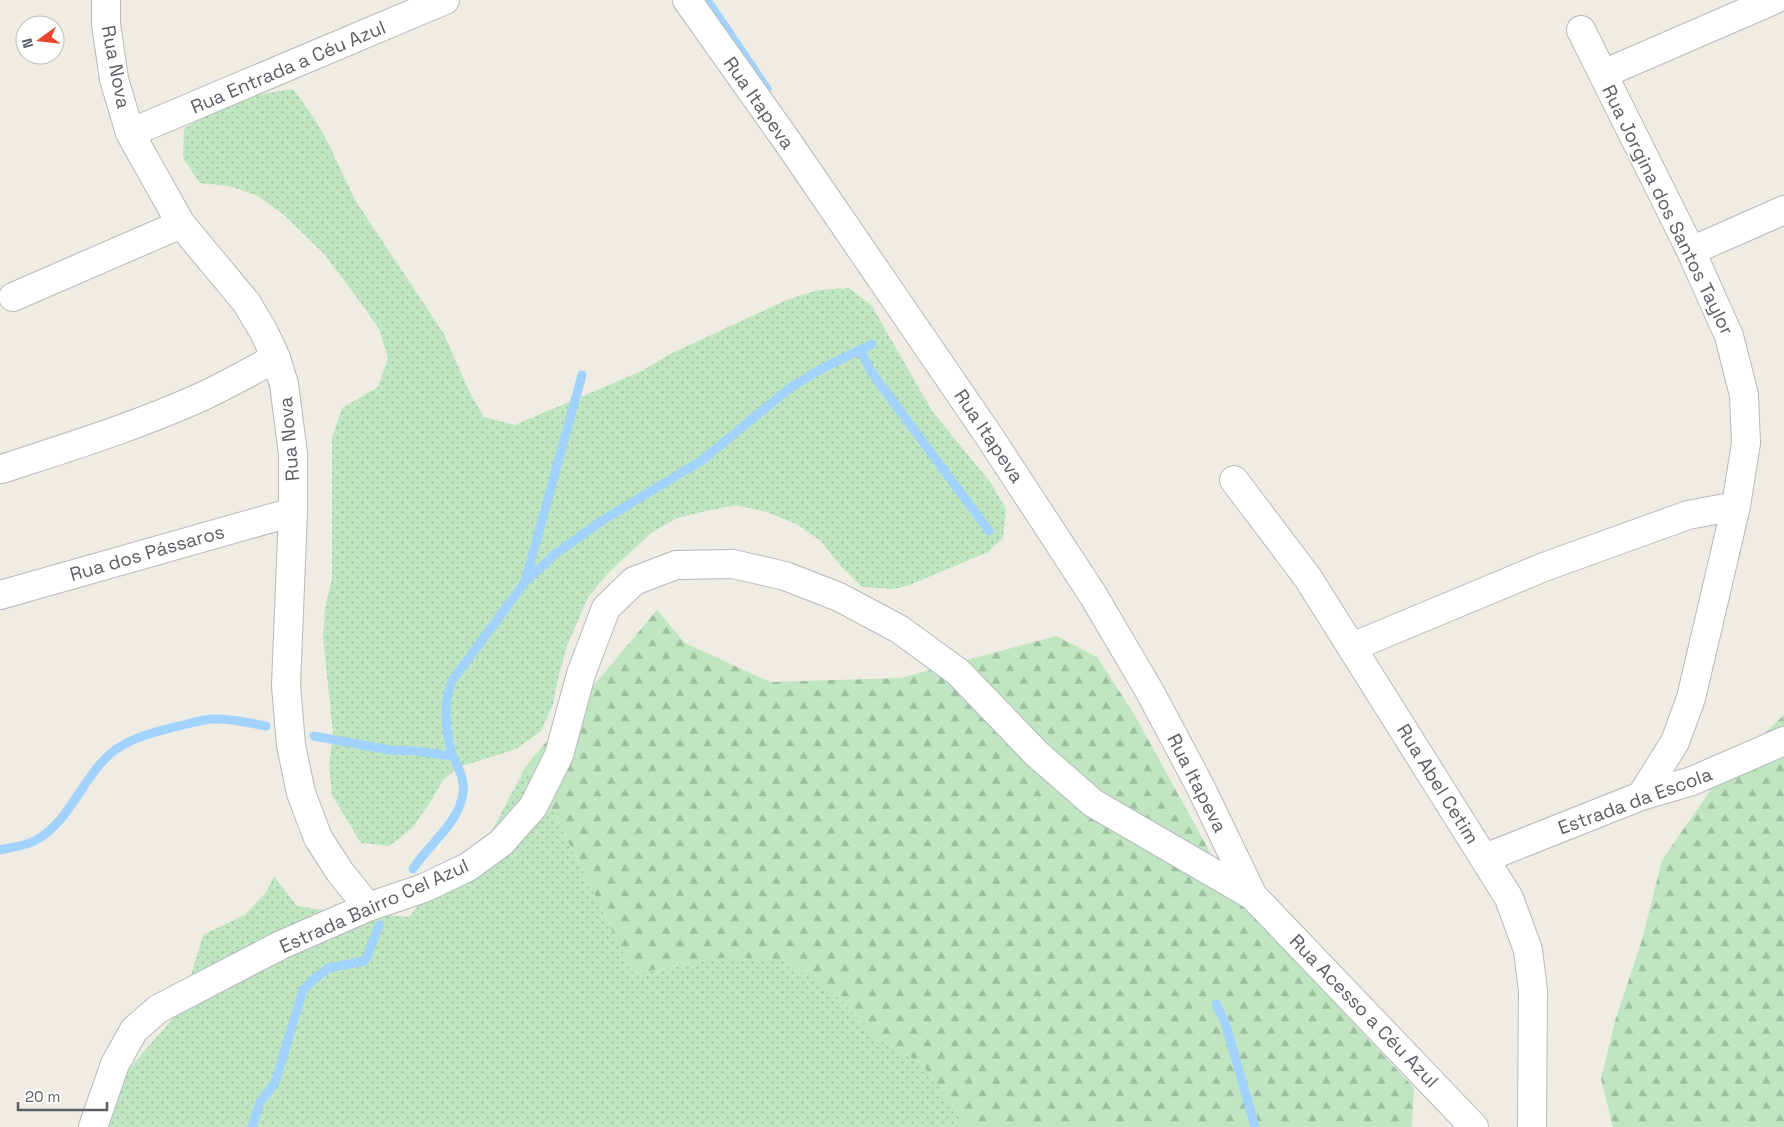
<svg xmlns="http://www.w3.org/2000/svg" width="1784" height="1127" font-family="'Space Grotesk',sans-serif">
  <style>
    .grass { fill: url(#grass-dots) }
    .forest { fill: url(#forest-firs) }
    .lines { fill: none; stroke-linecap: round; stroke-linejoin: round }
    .stream { stroke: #a2d3ff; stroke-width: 9 }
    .minor-casing { stroke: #b6b9bd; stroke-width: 30 }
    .minor { stroke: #fff; stroke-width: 28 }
    .labels { text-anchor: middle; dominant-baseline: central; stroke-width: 4; stroke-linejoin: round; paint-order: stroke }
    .street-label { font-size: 19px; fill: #5b5f64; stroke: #fff }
  </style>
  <defs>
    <pattern id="grass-dots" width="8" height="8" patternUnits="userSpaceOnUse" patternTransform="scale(1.25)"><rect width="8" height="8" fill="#bfe6c1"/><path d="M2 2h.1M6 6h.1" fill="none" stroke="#9ebea0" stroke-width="1.8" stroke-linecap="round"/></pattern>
    <pattern id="forest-firs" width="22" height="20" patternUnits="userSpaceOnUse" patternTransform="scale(1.25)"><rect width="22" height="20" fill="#bfe6c1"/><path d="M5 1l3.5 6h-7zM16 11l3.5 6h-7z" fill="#9ebea0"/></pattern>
  </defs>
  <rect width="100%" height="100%" fill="#eeece3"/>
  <path class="grass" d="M293 89 314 118 329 145 355 200 444 334 469 391 484 417 515 425 644 370 670 354 789 299 819 290 849 288 872 306 932 411 991 483 1006 509 1003 538 988 552 907 586 893 589 862 587 840 565 821 541 796 524 767 512 736 505 706 511 677 518 651 533 608 573 588 597 567 646 559 674 553 704 541 731 516 749 459 767 443 780 429 804 412 828 389 846 361 843 332 795 329 764 333 732 323 638 325 608 332 579V438L342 408 378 387 388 358 379 329 361 303 325 255 283 214 256 195 229 186 200 183 183 158 184 129C200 119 217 109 236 102 254 95 274 92 293 89Z
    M526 766 555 815 634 974 716 958 783 959 838 997 879 1040 921 1063 959 1114 961 1127H95L121 1078 181 1009 203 935 246 914 267 891 274 876 297 906 323 910 409 917 437 883 484 846Z"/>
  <path class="forest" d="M657 610 685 643 770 682 901 678 1056 636 1097 657 1134 714 1233 894 1414 1088 1412 1127H961L959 1114 921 1063 879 1040 838 997 783 959 716 958 634 974 555 815 526 766Z
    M1784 715V1127H1613L1601 1079 1615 1021 1642 940 1662 860 1722 774Z"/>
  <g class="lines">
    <path class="stream" d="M707 0 767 89
      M860 350 872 373 989 531
      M525 582 582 375
      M314 736 390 750 416 751 452 756
      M0 850C12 847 26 846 36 840 67 823 79 787 102 762 122 738 158 731 187 724 195 722 205 719 213 719 231 718 248 723 266 726
      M413 869C428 844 459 824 463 793 465 779 458 768 453 756 451 752 450 746 449 741 445 719 444 703 452 681L525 582 555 554 603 520 701 461 791 387 821 369 872 344
      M1216 1004 1225 1022 1255 1127
      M252 1127 260 1102 275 1083 303 990 314 979 329 968 364 961 367 957 379 925"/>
    <g class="minor-casing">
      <path id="minor" d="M106 0V24L114 79 130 133 181 224 246 302 264 332 276 358 284 384 293 454V512L286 685 291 745 301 793 318 838 340 872 368 907
        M687 0 787 141 989 436 1093 595 1150 692 1200 786 1253 896
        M1581 30 1691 251 1729 336 1744 395 1746 443 1736 506 1691 698 1675 742 1641 796
        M1603 74 1774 0
        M130 133 445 0
        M1691 251 1784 210
        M13 297 181 224
        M2 469C69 447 137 426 201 397 227 385 251 371 276 358
        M1234 480 1308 578 1509 898 1528 950 1533 991 1532 1127
        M0 595 293 512
        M1352 647 1544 567 1688 515 1736 506
        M1485 858 1641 796 1692 781 1784 741
        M93 1127 115 1064 134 1030 158 1009 281 945 368 907 424 888 468 867 501 843 533 807 559 755 581 674 606 608 634 581 676 565 733 564 785 576 839 597 899 629 958 672 1037 754 1093 803 1253 896 1474 1127"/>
    </g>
    <use href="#minor" class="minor"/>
  </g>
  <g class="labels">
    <g class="street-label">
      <text transform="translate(116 67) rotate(79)">Rua Nova</text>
      <text transform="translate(288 67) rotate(-23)">Rua Entrada a Céu Azul</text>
      <text transform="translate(759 103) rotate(55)">Rua Itapeva</text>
      <text transform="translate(1668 210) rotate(64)">Rua Jorgina dos Santos Taylor</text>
      <text transform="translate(989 436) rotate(56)">Rua Itapeva</text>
      <text transform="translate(289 439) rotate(-95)">Rua Nova</text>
      <text transform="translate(147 553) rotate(-16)">Rua dos Pássaros</text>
      <text transform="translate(1197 783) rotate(63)">Rua Itapeva</text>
      <text transform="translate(1438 784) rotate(58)">Rua Abel Cetim</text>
      <text transform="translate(1635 801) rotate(-20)">Estrada da Escola</text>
      <text transform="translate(374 906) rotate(-24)">Estrada Bairro Cel Azul</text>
      <text transform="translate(1364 1011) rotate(46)">Rua Acesso a Céu Azul</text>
    </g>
  </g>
  <g transform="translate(40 40) rotate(255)"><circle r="24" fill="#ffffff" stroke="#bdbfc1"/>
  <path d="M0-4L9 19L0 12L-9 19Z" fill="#eb432c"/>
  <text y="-8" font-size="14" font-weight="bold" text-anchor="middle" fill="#5b5f64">N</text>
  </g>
  <path d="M18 1102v8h89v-8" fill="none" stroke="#5b5f64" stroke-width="2.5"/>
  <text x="25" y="1102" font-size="15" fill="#5b5f64" stroke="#ffffff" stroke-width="4" paint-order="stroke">20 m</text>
</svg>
